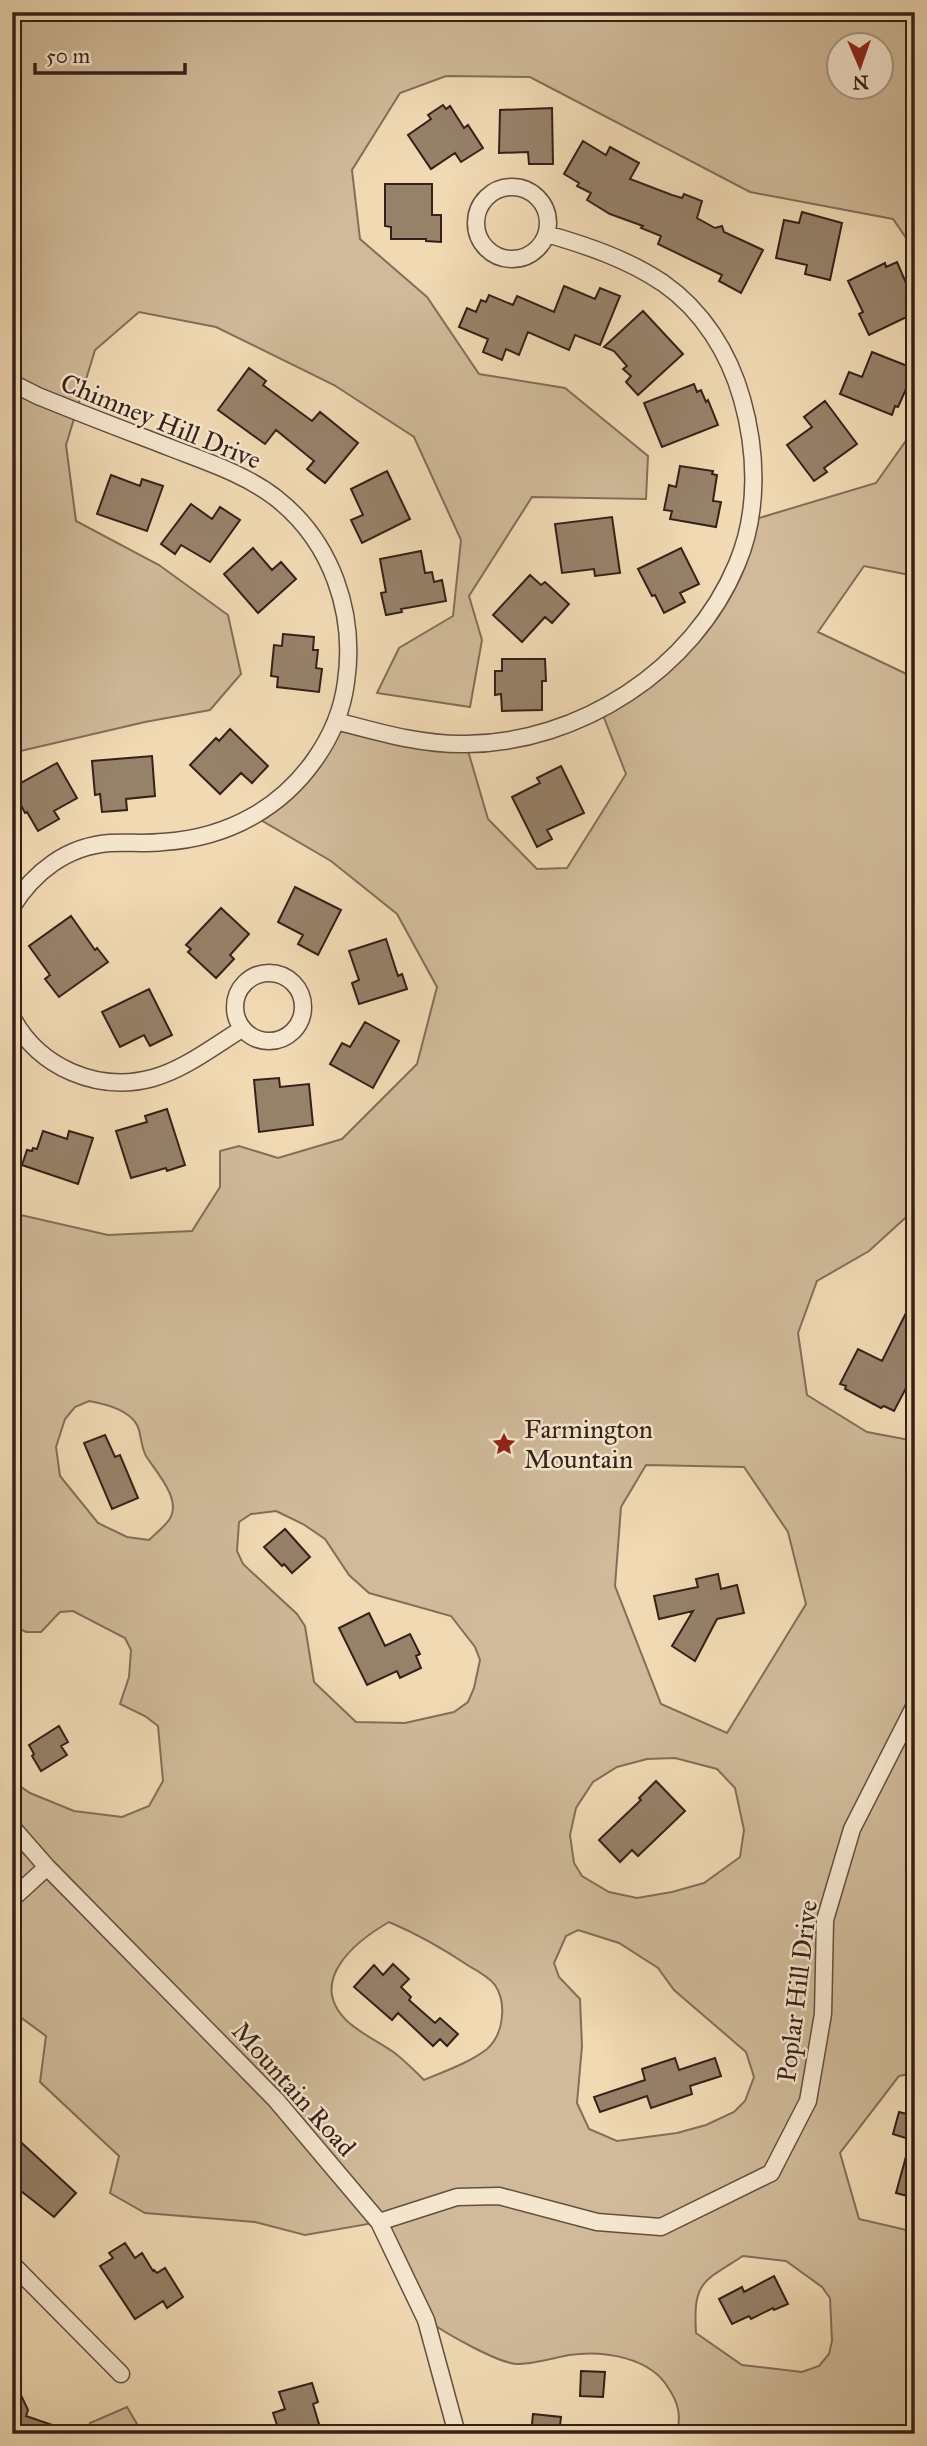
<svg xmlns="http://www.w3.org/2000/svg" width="927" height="2446" font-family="'IM FELL Great Primer',serif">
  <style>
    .green { fill: #d0ba99; stroke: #826e59; stroke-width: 2; fill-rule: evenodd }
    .building { fill: #968169; stroke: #352119; stroke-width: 2 }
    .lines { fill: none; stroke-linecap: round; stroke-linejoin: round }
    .street-casing { stroke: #644f40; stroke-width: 19 }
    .street { stroke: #f5e6ce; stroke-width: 16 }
    .labels { text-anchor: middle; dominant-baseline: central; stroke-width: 5; stroke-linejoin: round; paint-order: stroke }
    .street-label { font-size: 26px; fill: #352119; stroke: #f5e6ce }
    .poi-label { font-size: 26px; fill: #352119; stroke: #f5e6ce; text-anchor: start }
  </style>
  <rect width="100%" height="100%" fill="#f0d9b3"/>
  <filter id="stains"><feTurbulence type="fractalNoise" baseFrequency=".00286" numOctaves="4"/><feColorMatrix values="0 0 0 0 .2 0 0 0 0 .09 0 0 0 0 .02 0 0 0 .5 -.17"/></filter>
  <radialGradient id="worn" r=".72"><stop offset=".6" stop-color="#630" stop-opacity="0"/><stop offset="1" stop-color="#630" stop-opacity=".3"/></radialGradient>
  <path class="green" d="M12 12H915V251L893 219 750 192 530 77 446 76 400 93 352 170 360 239 427 297 479 374 565 388 648 456 646 499 532 497 469 596 482 640 470 707 377 693 399 648 453 616 461 540 414 437 334 385 216 327 139 312 95 350 66 445 76 521 159 565 228 615 241 674 210 710 145 722 12 753ZM839 46H881V88H839Z
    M915 428V576L864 566 818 632 915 678V1209L869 1251 817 1281 798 1333 807 1395 867 1432 915 1441V2073L899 2076 840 2153 859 2219 915 2232V2434H677C681 2416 679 2404 669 2389 651 2357 603 2350 569 2355 554 2358 530 2365 516 2364 496 2362 447 2334 430 2322 421 2316 386 2238 379 2222L305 2235 255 2222 145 2213 110 2193 119 2156 40 2082 46 2036 12 2011V1773L17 1784 30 1793 74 1811 122 1817 149 1806 163 1781 158 1726 145 1716 120 1704 129 1677 131 1650 125 1638 73 1611 60 1612 41 1632H26L12 1625V1213L108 1235 192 1231 220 1187V1151L239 1146 278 1158 342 1139 417 1064 437 987 397 914 331 861 254 816 281 797 336 721 466 744 488 819 537 869 567 868 626 774 601 710 627 696 717 604 749 521 876 483ZM89 1401C106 1404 134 1411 139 1430 141 1438 142 1449 146 1456 156 1472 183 1500 169 1520 164 1527 156 1533 149 1540L127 1537 98 1523 60 1476 56 1447 65 1419 75 1407ZM646 1465 744 1467 788 1532 806 1604 727 1733 661 1704 615 1586 621 1507ZM276 1511 303 1524 325 1539 349 1575 369 1593 451 1616 475 1647 480 1660 474 1688 468 1702 454 1712 405 1723 356 1722 314 1682 305 1626 297 1614 243 1564 237 1551 239 1522 251 1514ZM675 1758 717 1769 735 1788 744 1830 740 1857 704 1883 672 1892 637 1898 609 1892 582 1876 574 1863 570 1835 576 1808 593 1782 617 1767 647 1759ZM389 1922C420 1935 442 1948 469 1966 478 1971 489 1977 495 1985 501 1994 503 2005 502 2016 501 2029 497 2040 487 2049 469 2063 445 2071 424 2080 415 2071 406 2062 396 2054 381 2043 361 2034 347 2021 306 1981 356 1941 389 1922ZM578 1930 619 1943 658 1968 674 1990 746 2052 754 2077 745 2101 734 2112 706 2125 677 2133 617 2141 589 2129 577 2103 582 2046 580 1999 559 1977 554 1963 566 1936ZM743 2256 786 2261 822 2287 830 2298 832 2341 829 2354 819 2366 802 2372 742 2365 696 2333C693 2282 702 2282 743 2256Z
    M127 2407 143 2434H86L90 2423Z"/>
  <path class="building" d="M443 105 446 109 450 106 464 128 468 125 483 148 461 162 455 153 431 169 408 135 431 119 428 115Z
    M552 108 553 164H529L528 152 499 153 500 110Z
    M583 141 606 155 610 147 639 163 630 179 672 195 682 198 684 194 702 201 697 218 715 228 722 226 724 232 763 250 741 293 719 281 722 275 658 244 661 236 641 228 643 226 610 214 587 200 591 193 577 186 579 183 564 174Z
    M385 184H432V215H441V242L426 241V239H391V227L385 226Z
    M802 212 842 223 830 280 805 274 807 265 776 258 784 220 799 223Z
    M897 262 915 304V313L869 335 859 314 863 312 848 281 885 263 886 267Z
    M564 286 595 299 600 288 620 296 600 345 575 335 569 350 528 332 519 355 506 349 502 360 483 352 488 339 459 327 467 308 476 312 481 300 486 302 489 295 513 305 517 296 554 312Z
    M643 311 683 354 638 395 626 382 631 376 623 369 627 366 614 351 604 347Z
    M872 352 915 369V380L910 390 906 389 898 407 895 406 892 415 840 394 849 372 862 377Z
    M249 368 266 381 263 385 312 421 320 412 358 443 325 483 307 469 314 461 276 430 265 444 218 410Z
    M694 384 697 392 701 390 706 402 708 400 718 425 662 447 644 403Z
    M825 401 857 444 824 468 827 472 814 481 787 445 812 427 804 417Z
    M680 466 713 471 712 474 717 475 713 501 721 502 716 527 670 519 672 511 664 510 669 485 676 487Z
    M387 471 410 519 362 543 351 520 363 515 351 489Z
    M111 475 140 486 142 479 163 486 147 531 97 514Z
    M191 504 212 519 220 507 240 520 210 562 181 545 175 554 161 544Z
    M612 517 620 573 595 576 594 569 562 573 555 524Z
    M253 548 272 570 281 562 296 579 258 613 224 574Z
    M681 548 699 584 680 593 685 602 664 613 655 595 652 596 638 569Z
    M421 551 425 573 432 572 434 582 442 580 446 601 401 609 402 612 386 615 381 593 386 592 380 559Z
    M530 575 541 585 545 582 569 604 552 623 545 617 522 642 493 615Z
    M283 634 314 637 313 650H318L316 668 322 669 319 692 277 687 278 677 271 676 274 645 282 646Z
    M502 659H545L546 681H542V710L502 711 501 694 495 695V671H502Z
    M230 729 268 766 252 783 241 773 220 794 190 765 216 738 219 741Z
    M152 756 155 796 126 799 127 810 102 812 100 794 95 795 92 761Z
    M57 763 77 798 54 811 59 819 38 831 27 812 25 813 12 788Z
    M561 766 584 813 547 830 552 839 537 847 512 797 540 783 537 778Z
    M295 887 341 910 318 955 298 944 303 935 278 922Z
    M221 908 249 934 230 955 234 959 216 978 188 952 191 949 186 945Z
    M71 916 95 950 97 948 108 962 59 997 45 979 50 975 29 946Z
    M386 939 398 976 402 974 407 989 359 1004 352 983 359 980 349 951Z
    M149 989 172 1035 150 1046 144 1035 120 1047 102 1012Z
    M365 1022 399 1041 373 1088 330 1064 342 1043 350 1047Z
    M279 1078 280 1087 309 1084 313 1125 259 1132 254 1080Z
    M167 1109 185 1165 167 1171 166 1168 131 1178 116 1131 147 1122 145 1116Z
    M43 1131 67 1139 69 1131 93 1138 78 1184 22 1165 27 1150 32 1151 33 1148 37 1149Z
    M915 1295V1371L894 1411 884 1406 881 1408 845 1389 846 1386 840 1384 858 1349 882 1361Z
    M105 1435 115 1457 120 1455 138 1498 112 1509 84 1443Z
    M285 1529 310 1557 292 1573 284 1564 282 1566 264 1547Z
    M718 1574 721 1589 737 1585 744 1613 717 1619 695 1661 672 1646 693 1611 659 1619 654 1596 698 1587 696 1579Z
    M369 1613 385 1646 410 1634 420 1654 416 1656 421 1668 400 1678 397 1671 367 1685 339 1628Z
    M59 1726 68 1742 61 1746 67 1755 41 1771 32 1756 34 1754 29 1745Z
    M656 1781 685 1811 638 1856 632 1850 620 1862 599 1840 641 1800 639 1798Z
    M393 1964 409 1979 401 1987 411 1997 409 2000 435 2023 440 2018 458 2034 447 2046 440 2039 433 2046 398 2013 392 2020 354 1987 374 1965 383 1975Z
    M675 2058 679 2070 715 2058 721 2076 690 2086 692 2094 651 2108 647 2096 600 2112 594 2097 645 2080 642 2069Z
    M899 2112 915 2116V2141L893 2134Z
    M12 2134 76 2193 54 2217 12 2184Z
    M910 2142 915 2143V2198L896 2193Z
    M125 2243 135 2258 142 2253 153 2271 154 2270 157 2273 165 2268 183 2297 167 2308 163 2301 135 2319 100 2266 113 2258 109 2253Z
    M774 2276 788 2304 774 2310 773 2308 751 2319 749 2316 732 2324 719 2299 742 2287 744 2292Z
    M581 2371 605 2372 603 2397 580 2396Z
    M12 2376 28 2410 26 2416 70 2431V2434H12Z
    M312 2383 318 2402 313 2404 322 2434H280L273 2413 285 2409 279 2392Z
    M533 2414 561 2417 559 2434H531Z"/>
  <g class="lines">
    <g class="street-casing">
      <path id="street" d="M476 223a36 36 0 1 1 72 0a36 36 0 1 1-72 0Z
        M12 383 38 396C82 414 127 431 171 448 207 462 245 474 276 498 332 542 356 613 346 682 339 737 301 789 253 816 225 832 195 840 163 842 145 844 127 842 110 843 67 846 34 872 12 907
        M336 721C378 732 421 745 466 744 579 743 693 670 737 564 759 512 757 452 742 399 729 353 703 311 663 283 627 259 588 246 547 234
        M235 1007a34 34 0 1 1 68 0a34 34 0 1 1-68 0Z
        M12 1017C39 1068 98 1093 153 1078 185 1069 214 1046 242 1029
        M12 1827 47 1867 276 2100 379 2222 426 2320 457 2434
        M12 1899 47 1867
        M379 2222 457 2197 499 2196 597 2222 661 2227 771 2173 808 2101 823 2014 825 1920 852 1829 915 1705
        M12 2264 121 2374"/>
    </g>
    <use href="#street" class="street"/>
  </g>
  <defs>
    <g id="sight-bare" transform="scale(1.89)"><path d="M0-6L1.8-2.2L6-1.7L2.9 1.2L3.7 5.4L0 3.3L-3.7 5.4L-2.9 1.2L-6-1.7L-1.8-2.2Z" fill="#8f2418" stroke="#f5e6ce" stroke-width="2.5" paint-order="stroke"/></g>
  </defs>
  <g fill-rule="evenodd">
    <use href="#sight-bare" x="504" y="1444"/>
  </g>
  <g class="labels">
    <g class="street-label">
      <text transform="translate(161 421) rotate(22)">Chimney Hill Drive</text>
      <text transform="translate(797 1991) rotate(-83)">Poplar Hill Drive</text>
      <text transform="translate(294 2089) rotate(48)">Mountain Road</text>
    </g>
    <g class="poi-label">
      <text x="524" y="1429">Farmington<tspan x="524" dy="30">Mountain</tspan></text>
    </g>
  </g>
  <rect width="927" height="2446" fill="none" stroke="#f0d9b3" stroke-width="42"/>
  <rect x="14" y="14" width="899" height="2418" fill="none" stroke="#352119" stroke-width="3.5"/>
  <rect x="21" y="21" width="885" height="2404" fill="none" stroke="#352119" stroke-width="2"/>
  <g transform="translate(860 66) rotate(178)"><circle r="33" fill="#f5e6ce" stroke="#a89786" stroke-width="2"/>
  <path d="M0-5L12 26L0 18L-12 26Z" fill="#8f2418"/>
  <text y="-10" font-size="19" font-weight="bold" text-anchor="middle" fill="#352119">N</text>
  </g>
  <path d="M35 63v10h150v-10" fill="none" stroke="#352119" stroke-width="3.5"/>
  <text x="46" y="63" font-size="21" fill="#352119" stroke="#f5e6ce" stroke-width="5" paint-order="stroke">50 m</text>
  <rect width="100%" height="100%" filter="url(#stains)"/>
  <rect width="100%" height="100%" fill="url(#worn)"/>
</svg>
